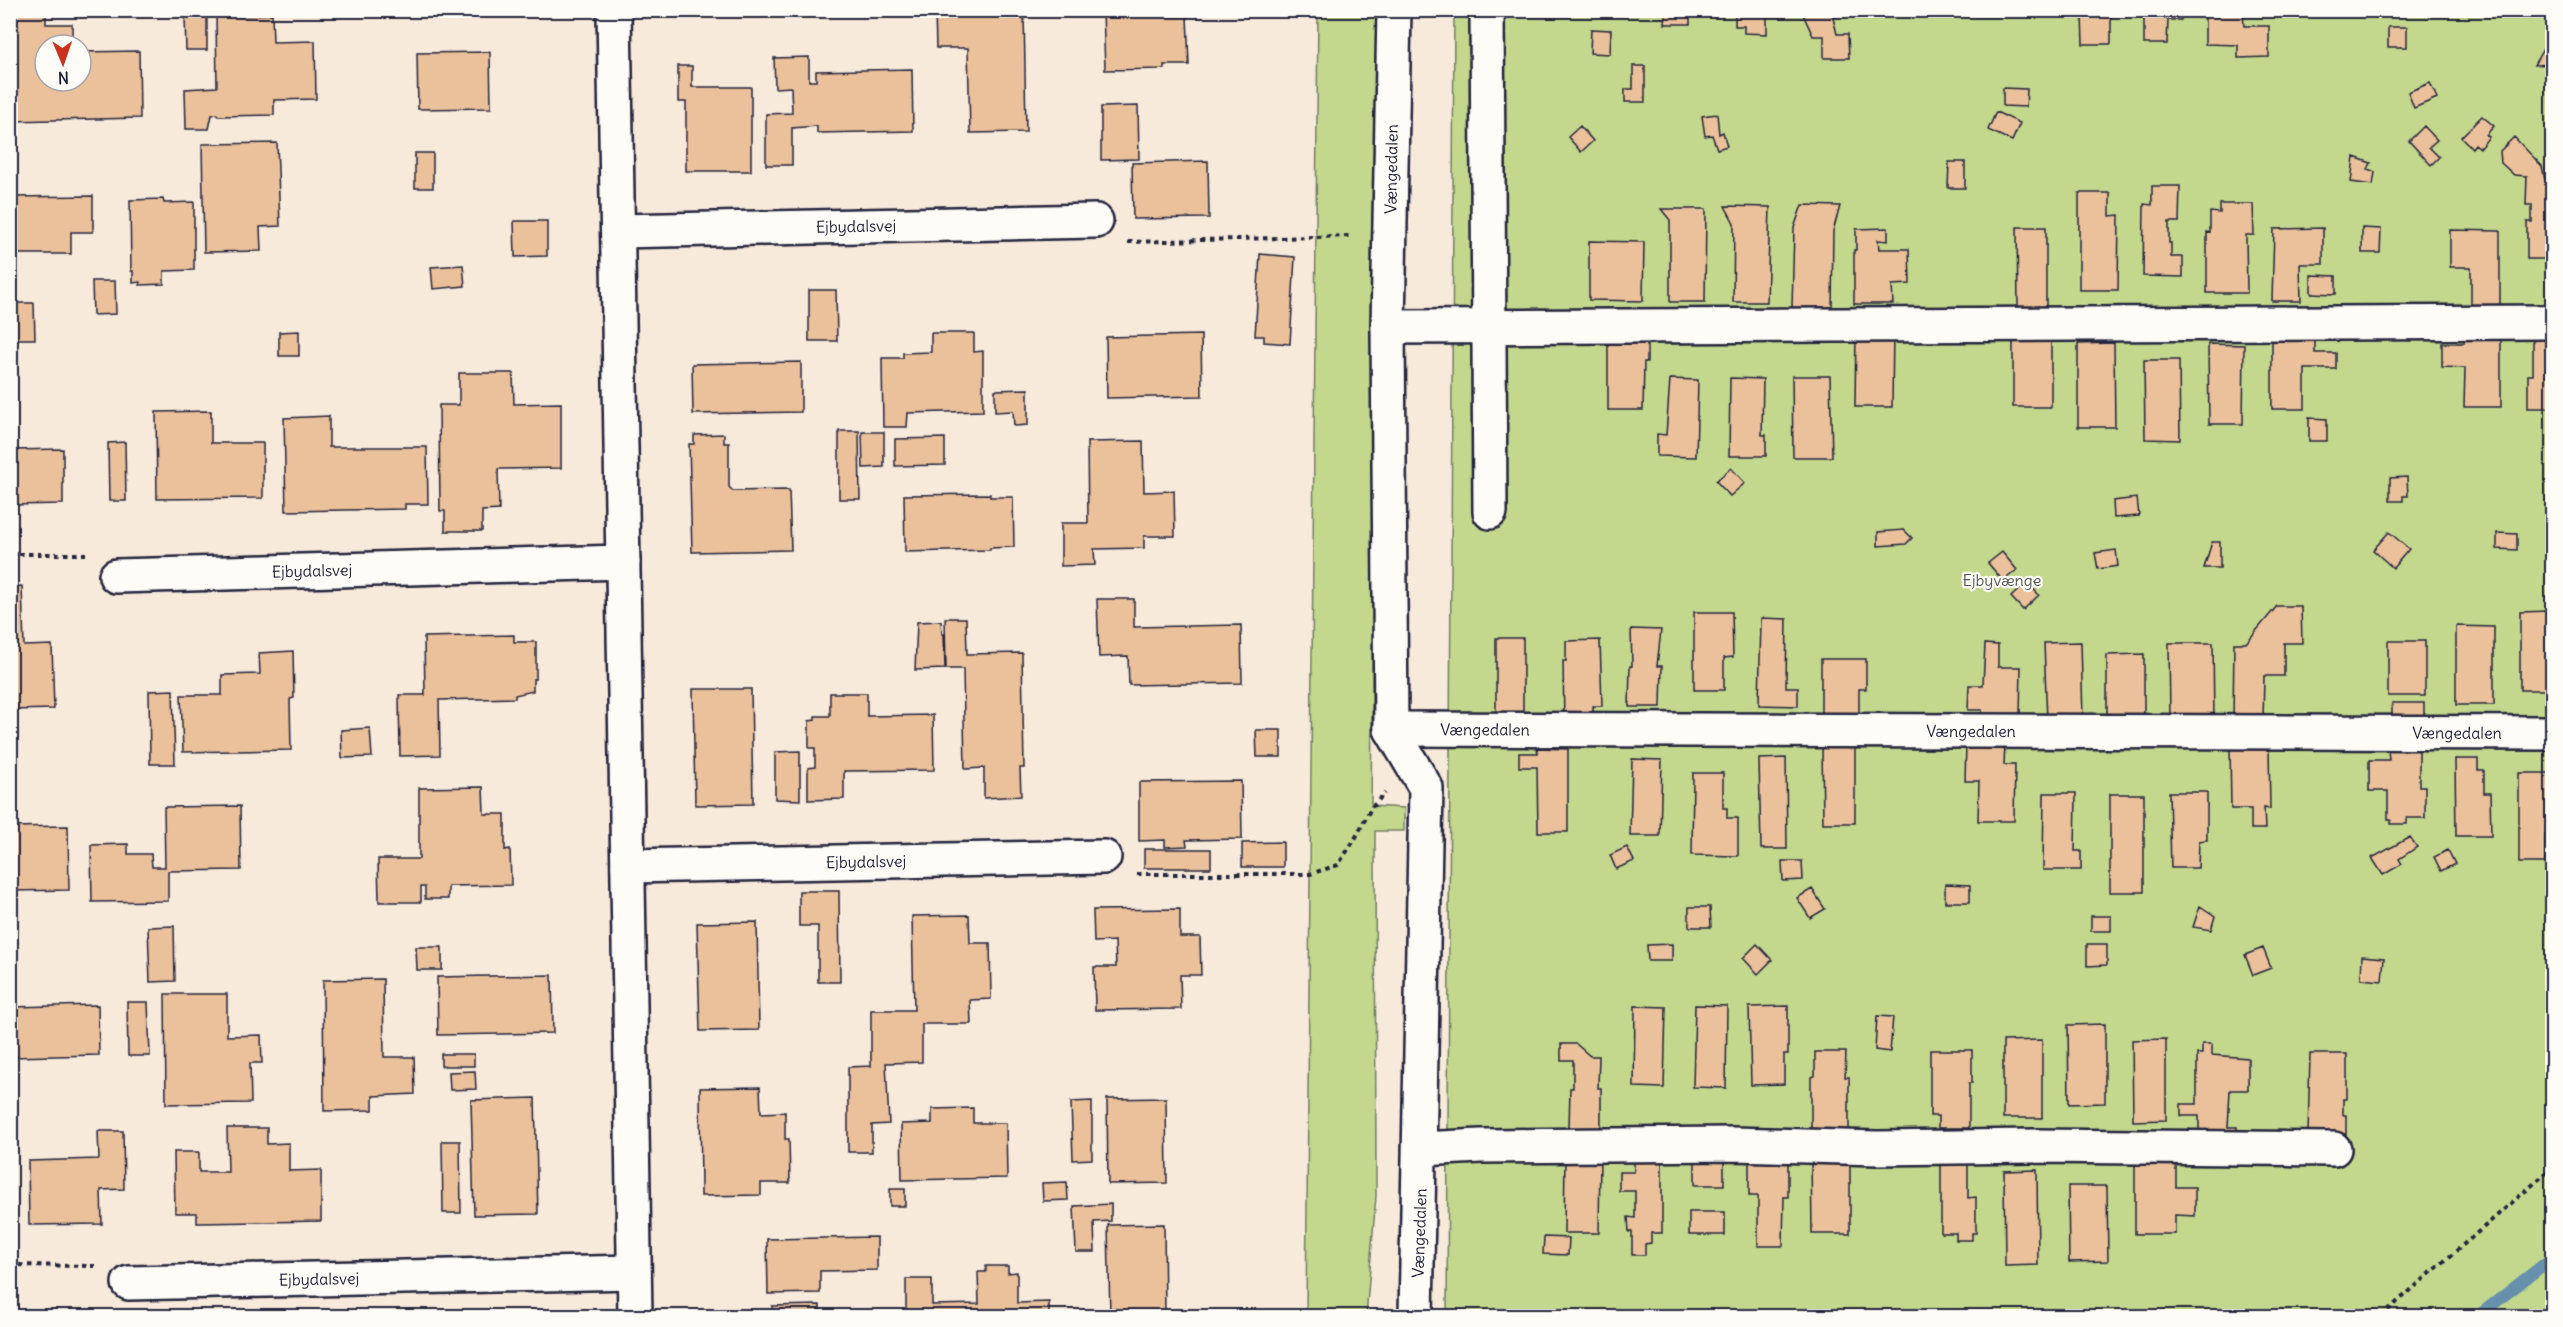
<svg xmlns="http://www.w3.org/2000/svg" width="2563" height="1327" font-family="Delius,sans-serif">
  <style>
    .green { fill: #c3d88d; stroke: #727d64; stroke-width: 1.5 }
    .lines { fill: none; stroke-linecap: round; stroke-linejoin: round }
    .stream { stroke: #6690ab; stroke-width: 12 }
    .building { fill: #eac19a; stroke: #22223b; stroke-width: 1.5 }
    .minor-casing { stroke: #22223b; stroke-width: 38 }
    .path { stroke: #22223b; stroke-width: 4; stroke-dasharray: 4.5 4.5; stroke-linecap: butt }
    .minor { stroke: #fdfcf7; stroke-width: 33 }
    .labels { text-anchor: middle; dominant-baseline: central; stroke-width: 4.5; stroke-linejoin: round; paint-order: stroke }
    .street-label { font-size: 16px; fill: #22223b; stroke: #fdfcf7 }
    .park-label { font-size: 16px; fill: #525954; stroke: #fdfcf7 }
  </style>
  <rect width="100%" height="100%" fill="#f7eadb"/>
  <filter id="ink" filterUnits="userSpaceOnUse"><feTurbulence type="fractalNoise" baseFrequency=".0167" numOctaves="2"/><feDisplacementMap in="SourceGraphic" scale="12" xChannelSelector="R" yChannelSelector="G"/><feConvolveMatrix kernelMatrix="1 2 1 2 8 2 1 2 1" color-interpolation-filters="sRGB"/></filter>
  <g filter="url(#ink)">
    <path class="green" d="M1318 11H1379L1371 806 1404 808V831H1375L1376 1196 1366 1316H1306Z
      M1454 11H2552V1316H1447Z"/>
    <g class="lines">
      <path class="stream" d="M2478 1316 2552 1258"/>
    </g>
    <path class="building" d="M10 10H46V24H72V45H45V81H81V52L139 51 140 118 10 121Z
      M935 10H1024L1026 132 970 133 968 48H936Z
      M1164 10V16L1187 15 1189 65H1164V69L1105 70 1103 11 1082 10Z
      M1666 10H1690V24H1665Z
      M1735 10H1767V34L1744 33V26H1735Z
      M1801 10H1831L1837 34H1848L1849 58H1824V36H1813Z
      M2079 10H2115V15H2111V44H2083L2082 15H2079Z
      M2144 10H2181V20H2168L2167 44H2144Z
      M2205 10H2243L2244 26H2269V57L2238 58V45L2205 44Z
      M272 14 273 42 315 41 316 99 274 100V115L218 116 217 114 212 115 209 129H186L185 89 217 87 216 16Z
      M185 17H207V50H186Z
      M2388 27H2407V47H2388Z
      M1591 29 1611 30 1610 54 1590 53Z
      M2552 33V64L2534 65Z
      M490 52 491 108 418 109 417 53Z
      M809 57V81H816V71L912 69 913 131 817 133V126L792 128V165H766V114L792 113 791 87 775 88 774 58Z
      M678 66H692V87H751V171H686V102H678Z
      M1633 66H1645V102H1625V89H1633Z
      M2430 83 2437 98 2414 108 2408 92Z
      M2003 88 2027 89 2026 107 2003 106Z
      M1138 106 1139 159 1101 160V107Z
      M1996 112 2020 123 2012 141 1988 130Z
      M1717 114 1719 134 1723 132 1727 146 1717 149 1712 135 1705 136 1702 116Z
      M2482 116 2494 126 2486 135 2489 137 2480 148 2475 144 2472 148 2461 137Z
      M1580 126 1593 141 1581 152 1568 137Z
      M2424 126 2437 140 2429 147 2439 157 2431 165 2409 141Z
      M2514 137 2542 166 2545 180H2552V259H2527V222H2532V205H2526L2527 176 2514 175 2501 163 2500 151Z
      M277 143 280 226 260 227 261 251 204 252 202 144Z
      M415 153H433V188H415Z
      M2354 157 2371 163 2368 169 2375 172 2373 185 2351 182Z
      M1208 161 1209 218 1133 219 1132 163Z
      M1949 162H1965V188H1948Z
      M2152 186H2180L2179 222H2169V243H2171V257H2183V277L2143 276 2144 204 2152 205Z
      M2079 193H2110V216L2119 215 2118 290H2079Z
      M93 196V232H71V254H10V197Z
      M163 199 164 203 194 202V270L164 271V284L140 285V282L133 283V271H131L130 200Z
      M2220 204H2253L2254 235H2246L2247 293H2207V232L2210 233V212L2220 213Z
      M1802 205 1840 206 1833 231 1832 309 1792 308 1794 228Z
      M1725 206 1770 207 1767 302H1733L1734 223Z
      M1661 209H1706L1705 302H1670V220Z
      M514 221H547V256L515 257Z
      M2017 227H2046V309H2018Z
      M1888 228V241L1878 240 1879 249H1909L1910 284 1892 285 1893 304H1854V250H1856V229Z
      M2323 228V264H2300L2301 301H2272L2274 229Z
      M2362 228 2381 229 2380 253H2362Z
      M2450 230 2500 231V307H2471V267H2450Z
      M1589 241 1644 242 1643 301 1589 300Z
      M1260 254 1295 257 1290 344 1264 342V336H1255Z
      M463 265 465 286 433 289 431 267Z
      M2311 275 2336 276V294L2311 293Z
      M92 281H115L116 314 93 315Z
      M809 290H836L837 341H809Z
      M13 303H34L35 339H14Z
      M1856 329H1893L1892 407H1855Z
      M2272 329H2315V353H2336V369H2305V409H2272Z
      M2533 329H2552V408H2528V375H2533Z
      M299 331V356H279V332Z
      M931 333H974V352L983 351V411L908 413 907 427H883L882 358H903V353L931 352Z
      M1201 335 1202 396 1107 398 1106 337Z
      M1608 336H1647V362H1644L1643 410H1608Z
      M2465 336H2501V407H2464L2465 368 2442 367V343H2464Z
      M2013 337H2051V407H2013Z
      M2114 343 2115 427H2078V344Z
      M2208 344 2244 345 2243 424H2209Z
      M2144 360H2179L2180 440 2145 439Z
      M801 362V412L693 414 692 364Z
      M459 373H513L514 404 561 403V468L498 469 499 510 482 511V531H445V511H440L439 405H459Z
      M1792 376H1830L1832 457H1793Z
      M1730 378 1763 379 1762 435H1766V456H1729Z
      M1670 379 1698 380 1696 457 1657 456V434L1666 435Z
      M1028 389V425L1014 426 1013 411 995 412V390Z
      M211 411V443H263V498L157 499 156 412Z
      M329 416V447H427L428 504H405V509L286 511 284 418Z
      M2309 418 2327 419V441H2309Z
      M839 431H859L860 499H839Z
      M862 432H884V467L863 468Z
      M724 434V443H729V487L733 491 789 490 791 550 692 552 689 444H694V435Z
      M945 438V465L895 466V439Z
      M1143 441 1144 492 1174 491 1175 536H1144V548L1094 549 1095 565 1061 566V523H1088L1087 442Z
      M125 442 126 501H109L108 443Z
      M63 449V504L10 505V450Z
      M1731 468 1745 483 1730 496 1716 481Z
      M2407 477 2408 496H2403V501H2390V478Z
      M990 494V497H1013L1014 547 990 548V550L905 552 904 495Z
      M2137 498 2139 516 2114 518 2113 501Z
      M1904 530 1912 538 1906 544 1878 546V532Z
      M2389 532 2409 549 2393 568 2373 550Z
      M2497 533 2517 534V550L2497 549Z
      M2212 542H2220V568H2204Z
      M2116 550 2118 566 2098 569 2095 553Z
      M2002 552 2017 570 2003 581 1988 563Z
      M2027 582 2039 595 2023 610 2011 597Z
      M22 586 24 646 52 645 54 709 10 710V587Z
      M1097 599H1134V627L1241 625 1242 683 1129 685 1128 656 1099 657Z
      M2277 606H2301L2302 643H2284V676H2264L2263 720H2233L2234 643H2246Z
      M2548 611V690H2520V612Z
      M1694 612H1732L1733 657 1724 658V690H1694Z
      M945 618H966L967 654 1022 653 1024 768H1020L1021 796 984 798V768L965 769 963 669H946Z
      M1761 618 1787 619 1786 687H1798V706L1759 705Z
      M941 621 942 634H944L945 669 915 670 917 622Z
      M2456 626 2494 627V705H2456Z
      M1631 629 1661 630 1657 666H1662L1661 707H1629L1630 666H1632Z
      M514 635V642H536V679H533V691L515 695V698L439 700 440 755 400 756 399 695H425L424 637Z
      M1496 638H1523V721L1496 722Z
      M1600 640 1602 706H1593V721L1564 722 1563 661H1566V641Z
      M2388 641H2425V696H2388Z
      M2081 642 2083 720 2047 721 2044 643Z
      M2169 643H2213L2214 720H2170Z
      M1985 644 1998 645V667H2021L2020 716H1982V710H1968L1969 685H1983Z
      M293 651 294 698 290 699 291 750 183 752 181 695H222V675L260 674 259 653Z
      M2144 654V722H2107V655Z
      M1821 659H1866V689H1859V716H1821Z
      M693 689H751L753 804 695 805Z
      M173 690 175 764H150L149 691Z
      M830 693H867V716L933 715 934 770 844 771V799L808 800V768L815 767V748H809V721L815 720V716H830Z
      M2392 703H2424V719H2392Z
      M370 728 372 757 342 758 341 730Z
      M1256 730H1281V757H1257Z
      M1822 743 1855 744V823H1823Z
      M2005 743 2004 765H2015L2014 821H1978L1979 781H1965L1966 744Z
      M2269 746 2270 809 2264 808 2265 829H2251V809H2231L2230 747Z
      M1537 748 1568 749V832H1538L1537 767H1519V753H1538Z
      M2388 749 2419 750V786H2425V818H2407V824H2391V819H2388V791H2369V760H2389Z
      M800 751V800L775 799V752Z
      M1786 758 1787 849H1761L1759 759Z
      M1632 759 1662 760 1660 836H1630Z
      M2455 759H2478V770H2484V793H2490L2491 836H2456Z
      M1693 773H1723V808H1727V818H1738V856L1692 855Z
      M2519 773H2552V834H2545V863H2519Z
      M1241 781 1242 839 1186 840 1187 846 1165 847V840L1139 841V782Z
      M483 787 484 814H505V850L510 849 511 885 448 886V899H425V887H421V902H379L378 859H419V788Z
      M2169 792H2207V840L2199 841 2198 868H2171Z
      M2044 793H2076L2075 851H2081V870H2043Z
      M2110 794H2144V892H2110Z
      M240 806 241 870 168 871V901L92 902 91 845 128 844V854H151L152 867H165L164 807Z
      M68 826 69 890 10 891V827Z
      M2410 837 2417 847 2399 859 2402 864 2383 875 2372 858Z
      M1283 842V867H1242V843Z
      M1627 847 1634 861 1616 869 1610 855Z
      M1144 849H1211V868H1144Z
      M2448 850 2455 864 2441 871 2434 857Z
      M1782 861H1802L1803 880 1783 881Z
      M1945 884 1970 885V902H1945Z
      M1812 889 1825 909 1810 918 1797 898Z
      M799 891H839L840 982H818V926H799Z
      M2200 906 2215 916 2211 930 2193 927Z
      M1689 907H1710L1711 927H1689Z
      M1180 909V937H1200L1201 975H1180L1181 1009 1095 1010 1094 967H1116L1115 941 1094 942 1093 910Z
      M969 915 970 943H990L991 999 970 1000 971 1024H922V1062L886 1063 889 1124 872 1125V1152H848V1067L871 1066V1010H914L912 916Z
      M2091 916H2111V931H2091Z
      M757 922 759 1030 700 1031 697 923Z
      M174 926 175 981 150 982 148 927Z
      M1672 944V961H1648L1647 945Z
      M1757 944 1772 960 1758 974 1743 958Z
      M2087 944H2107V965L2087 966Z
      M416 947H442V970H417Z
      M2263 948 2271 968 2253 975 2245 955Z
      M2362 956 2384 958 2382 981 2361 979Z
      M552 975 553 1033 438 1035 437 977Z
      M383 979 384 1057H414L415 1094 373 1096V1110L324 1111 323 980Z
      M165 994H227V1036L261 1035 262 1063H250L251 1103 166 1104Z
      M127 1002H148L150 1056H128Z
      M98 1005 99 1055 10 1057V1007Z
      M1695 1005 1727 1006 1726 1088 1693 1087Z
      M1635 1006 1666 1007 1664 1088 1634 1087Z
      M1788 1006V1054H1784V1084L1751 1085 1749 1007Z
      M1877 1016 1893 1017 1890 1052 1875 1050Z
      M2105 1024V1103L2069 1104 2068 1025Z
      M2166 1039V1120L2133 1121 2132 1040Z
      M2042 1040V1118H2003V1041Z
      M1561 1044H1576L1590 1056H1599L1598 1088H1601V1129H1569L1570 1088H1573V1060H1561Z
      M2202 1044H2212V1055L2248 1058V1090H2230L2228 1127H2237V1134H2199V1116H2181V1104H2197V1054H2202Z
      M1930 1050H1972V1083H1969V1128H1938V1116H1930Z
      M1815 1052H1846L1845 1077H1849V1130L1811 1129V1077L1815 1076Z
      M441 1054H474V1066H441Z
      M2310 1054H2347V1099H2343V1115H2346V1135H2308Z
      M475 1071 476 1089 450 1090 449 1072Z
      M760 1087 761 1113 785 1112V1139H789L790 1183H761V1195L701 1196 700 1088Z
      M535 1098 538 1214 474 1215 471 1100Z
      M1166 1098 1167 1183 1108 1184 1107 1099Z
      M1092 1101V1159L1073 1160 1071 1102Z
      M973 1108V1123H1006L1007 1178 902 1180 901 1124 932 1123V1109Z
      M227 1128H267V1144L289 1143V1171L321 1170V1221L197 1223V1213H175L174 1152H199V1172H228Z
      M98 1131H123L124 1189 101 1190 102 1224 29 1225 28 1161 99 1159Z
      M442 1141H460L461 1213H443Z
      M1565 1155H1600L1599 1233H1564Z
      M1634 1155H1662V1233H1651V1243L1645 1244V1255H1632V1232H1629L1628 1217 1635 1218V1191H1619V1172H1634Z
      M1695 1155H1724V1185H1695Z
      M1749 1156H1788V1197H1784L1783 1246H1758V1196H1749Z
      M1811 1156H1850V1234H1812Z
      M1941 1158H1968V1198L1976 1197V1233H1972V1240H1956V1233H1941Z
      M2135 1163H2176V1187H2195V1216L2175 1215V1234H2135Z
      M2037 1170 2038 1265 2005 1266 2004 1171Z
      M1067 1182 1068 1200 1043 1201 1042 1183Z
      M2068 1186H2107L2108 1261 2069 1262Z
      M890 1189H905V1206H890Z
      M1111 1204V1221L1094 1222 1095 1252H1076L1074 1206Z
      M1689 1212H1725V1235H1689Z
      M1164 1224 1165 1316H1110L1108 1225Z
      M877 1237V1270L820 1271V1293L768 1294 767 1239Z
      M1544 1237 1569 1238 1568 1255 1543 1254Z
      M986 1266H1008V1273L1017 1272V1303L1049 1302V1316H906V1279H932V1305L979 1304 978 1272H986Z
      M820 1305V1316H772V1306Z"/>
    <g class="lines">
      <g class="minor-casing">
        <g id="minor">
          <path d="M614 10 635 1316"/>
          <path d="M1394 10 1388 327 1391 729 1426 788 1416 1316"/>
          <path d="M1487 10 1490 512"/>
          <path id="s1" d="M618 231 1096 221"/>
          <path d="M1388 327 2552 322"/>
          <path id="s2" d="M116 576 623 562"/>
          <path id="s3" d="M1391 729 2552 733"/>
          <path id="s4" d="M628 866 1104 857"/>
          <path d="M1421 1149 1481 1146 1733 1144 1877 1148 2035 1146 2334 1149"/>
          <path id="s5" d="M129 1283 634 1272"/>
        </g>
      </g>
      <path class="path" d="M1128 242 1351 236
        M10 554H86
        M1137 874H1310L1338 865 1355 839 1371 808 1385 793
        M10 1265 95 1266
        M2381 1316 2552 1168"/>
      <use href="#minor" class="minor"/>
    </g>
  </g>
  <g class="labels">
    <g class="street-label">
      <text transform="translate(1391 169) rotate(-89)">Vængedalen</text>
      <text stroke="none"><textPath href="#s1" startOffset="238">Ejbydalsvej</textPath></text>
      <text stroke="none"><textPath href="#s2" startOffset="196">Ejbydalsvej</textPath></text>
      <text stroke="none"><textPath href="#s3" startOffset="94">Vængedalen</textPath></text>
      <text stroke="none"><textPath href="#s3" startOffset="580">Vængedalen</textPath></text>
      <text stroke="none"><textPath href="#s3" startOffset="1066">Vængedalen</textPath></text>
      <text stroke="none"><textPath href="#s4" startOffset="238">Ejbydalsvej</textPath></text>
      <text transform="translate(1419 1233) rotate(-88)">Vængedalen</text>
      <text stroke="none"><textPath href="#s5" startOffset="190">Ejbydalsvej</textPath></text>
    </g>
    <g class="park-label">
      <text x="2002" y="580">Ejbyvænge</text>
    </g>
  </g>
  <rect width="2563" height="1327" fill="none" stroke="#fdfcf7" stroke-width="36"/>
  <rect x="18" y="18" width="2527" height="1291" fill="none" stroke="#22223b" stroke-width="2" filter="url(#ink)"/>
  <g transform="translate(63 63) rotate(178)"><circle r="28" fill="#fdfcf7" stroke="#a5a5ac" stroke-width="1.5"/>
  <path d="M0-4.5L10 22L0 15L-10 22Z" fill="#c8321e"/>
  <text y="-9" font-size="16" font-weight="bold" text-anchor="middle" fill="#22223b">N</text>
  </g>
</svg>
